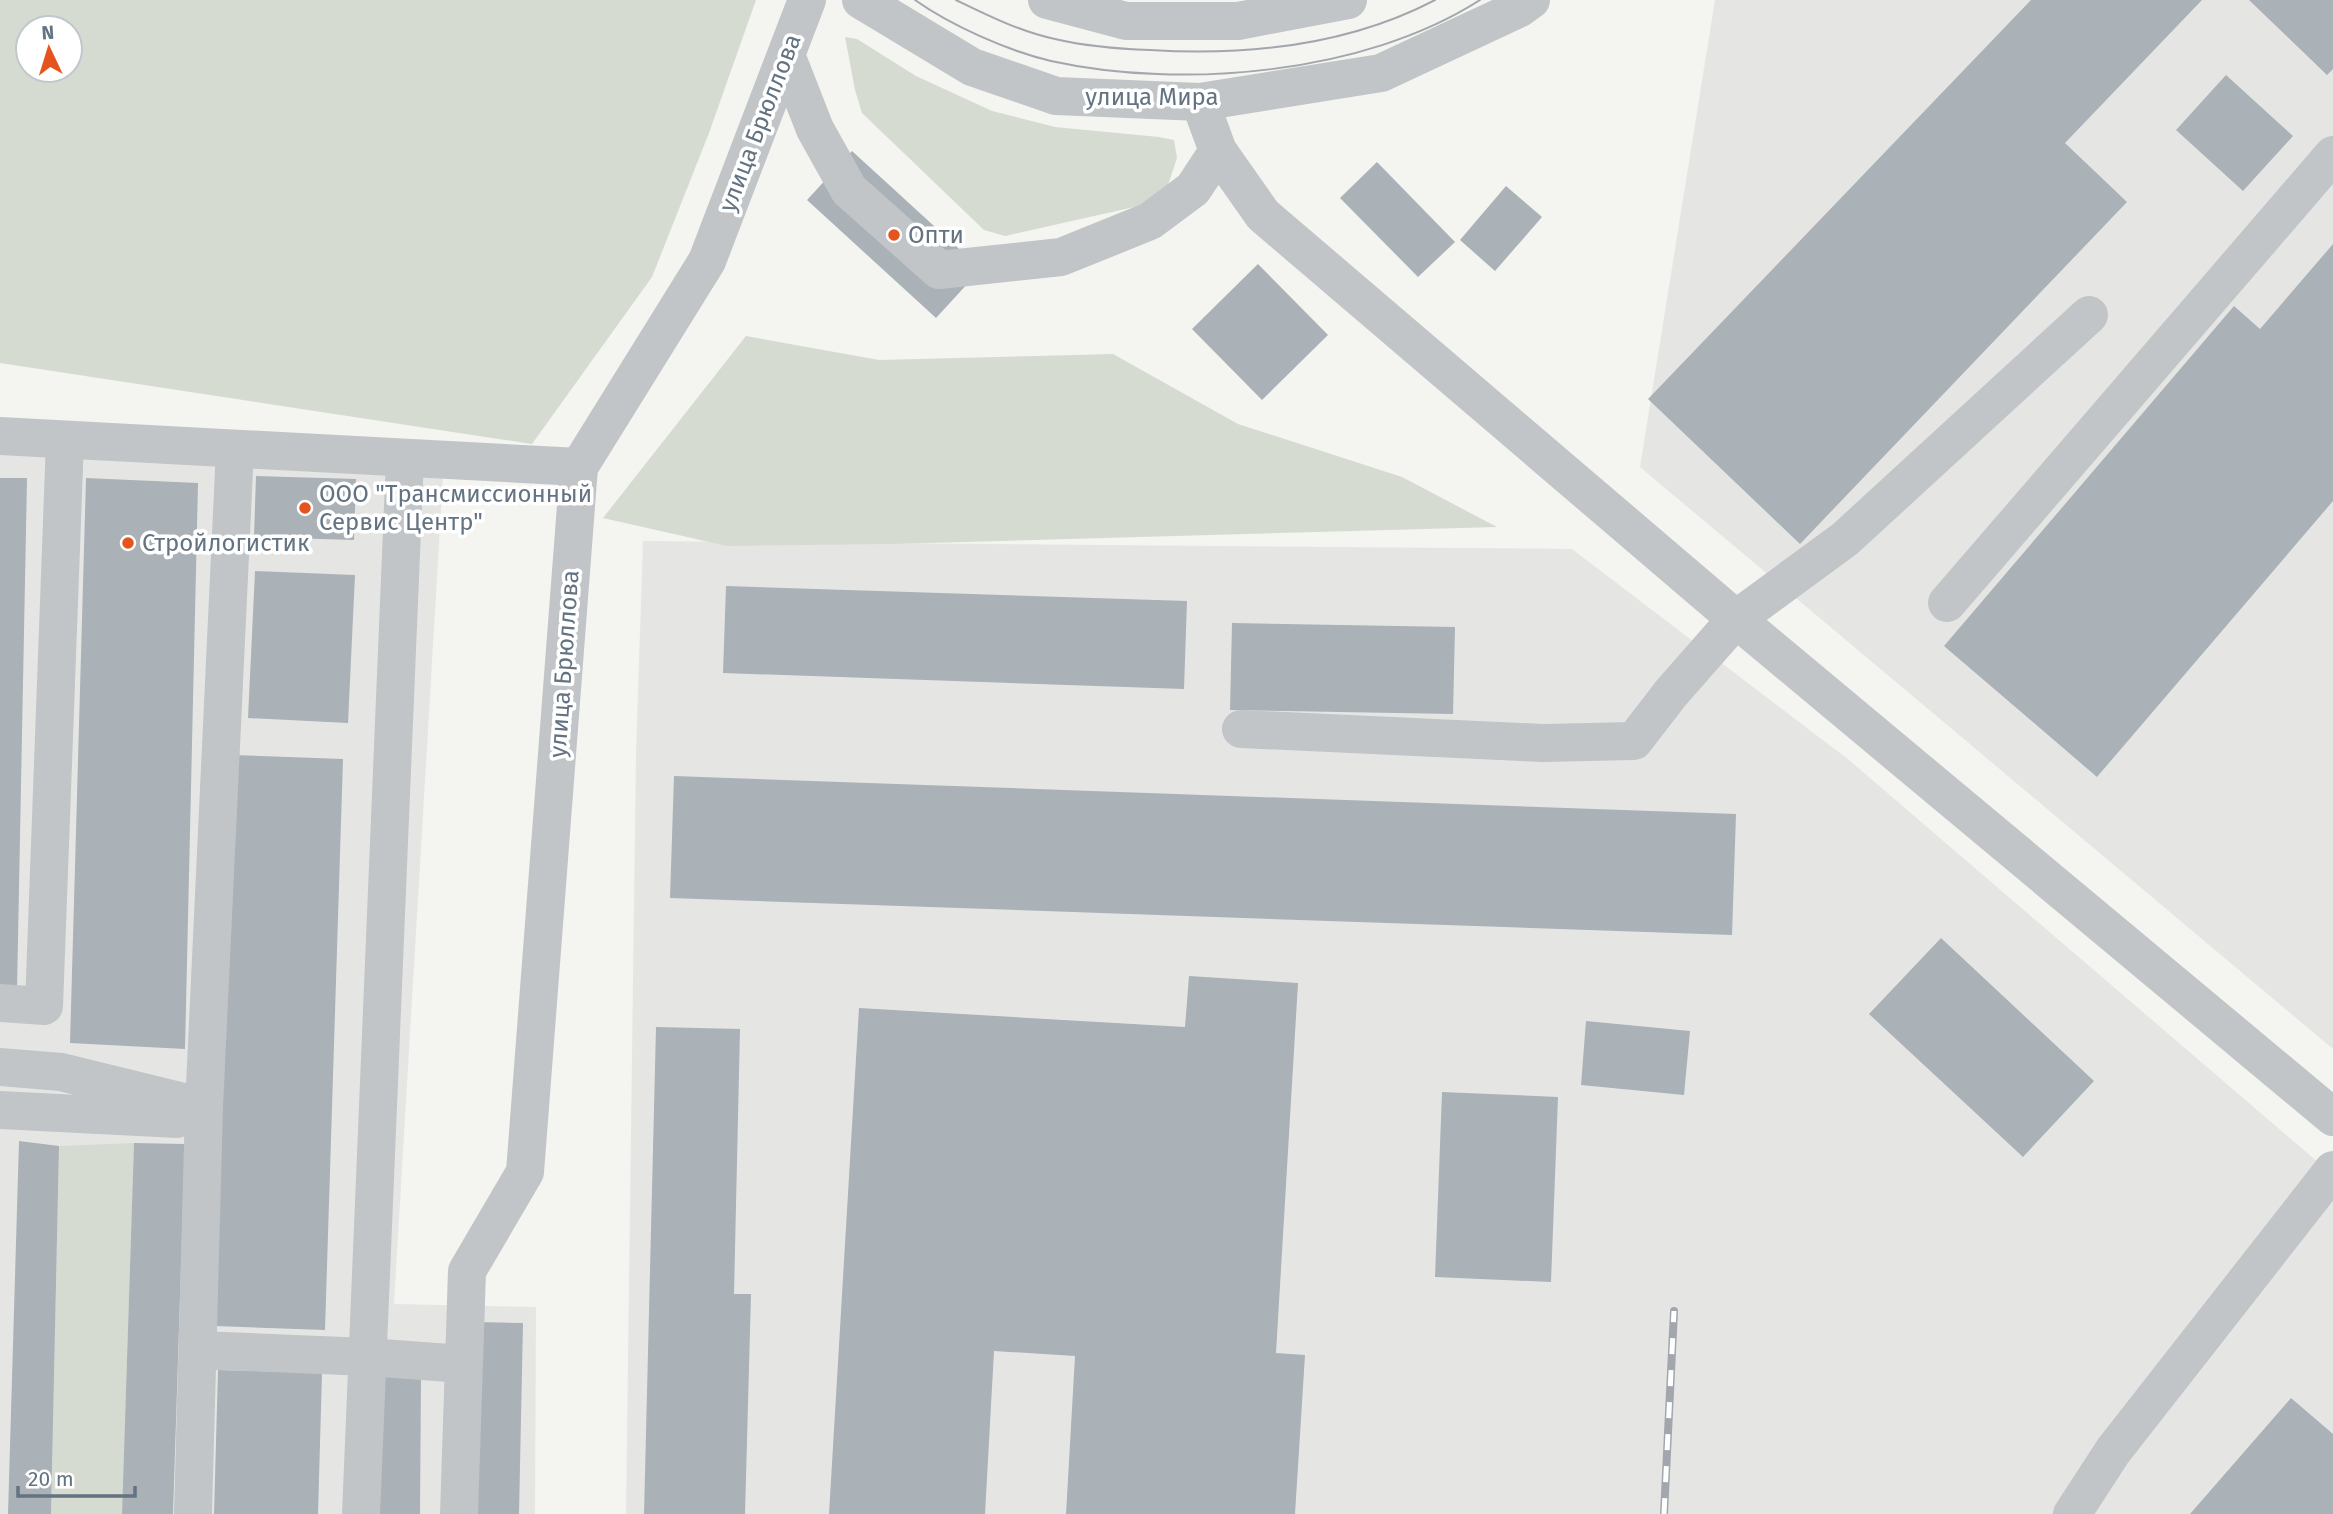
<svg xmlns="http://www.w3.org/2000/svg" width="2333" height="1514" font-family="'Fira Sans',sans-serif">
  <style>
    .built { fill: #e5e6e4 }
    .green { fill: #d5dbd1; fill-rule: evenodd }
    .building { fill: #aab1b7 }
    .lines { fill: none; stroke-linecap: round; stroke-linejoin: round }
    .minor { stroke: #c1c5c8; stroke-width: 38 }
    .tram { stroke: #a2a7ad; stroke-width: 2 }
    .rail-casing { stroke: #a2a7ad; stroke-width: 8 }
    .rail { stroke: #fff; stroke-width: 5; stroke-dasharray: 16; stroke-linecap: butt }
    .poi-dot { fill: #e5541f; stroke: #fff; stroke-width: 2.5 }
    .labels { text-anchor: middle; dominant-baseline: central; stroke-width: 7; stroke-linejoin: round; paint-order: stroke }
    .street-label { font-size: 24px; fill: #637382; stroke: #fff }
    .poi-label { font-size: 24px; fill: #637382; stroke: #fff; text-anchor: start }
  </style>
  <rect width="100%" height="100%" fill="#f4f4f0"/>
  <path class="built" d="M1715 0H2333V1049L1640 467Z
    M0 424 445 442 394 1304 536 1307 535 1514H0Z
    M643 541 1572 549 1849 760 2333 1175V1514H626L636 753Z"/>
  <path class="green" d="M0 0H756L709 133 652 277 532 444 0 363ZM28 28H70V70H28Z
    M845 37 857 39 916 76 992 111 1055 127 1159 137 1174 140 1177 158 1168 185 1143 205 1005 236 984 230 862 113 855 90Z
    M746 336 879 360 1113 354 1238 424 1402 477 1497 527 891 544 727 546 603 518Z
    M134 1143 122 1514H51L59 1146Z"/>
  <path class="building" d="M2031 0H2202L2065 143 2127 202 1800 544 1648 399Z
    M2249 0H2333V69L2327 75Z
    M2226 75 2293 136 2243 191 2176 130Z
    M852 151 981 269 936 318 807 200Z
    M1377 162 1455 242 1418 277 1340 198Z
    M1506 186 1542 217 1495 271 1460 240Z
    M2333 244V501L2097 777 1944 646 2234 306 2260 329Z
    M1258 264 1328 335 1262 400 1192 329Z
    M256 476 356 479 354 540 254 537Z
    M0 478H27L17 991 0 990Z
    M86 478 198 483 185 1049 70 1043Z
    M255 571 355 575 348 723 248 718Z
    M726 586 1187 601 1184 689 723 673Z
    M1232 623 1455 627 1453 714 1230 710Z
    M233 755 343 759 325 1330 215 1326Z
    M674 776 1736 814 1732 935 670 898Z
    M1941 938 2094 1081 2023 1157 1869 1014Z
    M1189 976 1298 983 1276 1353 1305 1355 1295 1514H1066L1075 1356 994 1351 985 1514H829L859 1008 1185 1027Z
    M1586 1021 1690 1031 1684 1095 1581 1085Z
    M656 1027 740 1029 734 1294H751L745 1514H644Z
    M1442 1092 1558 1097 1551 1282 1435 1277Z
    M19 1141 59 1146 51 1514H8Z
    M134 1143 185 1144 173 1514H122Z
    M476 1322 523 1323 519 1514H471Z
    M218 1370 322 1373 318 1514H214Z
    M381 1373 421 1374 420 1514H379Z
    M2291 1398 2333 1434V1514H2190Z"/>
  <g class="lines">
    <path class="minor" d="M861 0 972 67 1056 96 1200 102 1381 73 1520 8 1531 0
      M1047 0 1126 21H1238L1348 0
      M786 55 815 129 849 190 939 270 1061 257 1150 221 1193 189 1218 151
      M1200 102 1218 151 1263 215 1736 619 2333 1117
      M0 436 579 467
      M1947 603 2333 155
      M1241 729 1543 743 1634 741 1671 693 1736 619 1845 539 2089 315
      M0 1003 44 1006 65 440
      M0 1067 61 1072 204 1107 177 1119 0 1110
      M199 1350 368 1357 463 1364
      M193 1514 204 1107 235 449
      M361 1514 405 458
      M459 1514 467 1271 525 1172 579 467 707 261 807 0
      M2072 1514 2113 1451 2333 1170"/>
    <path class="tram" d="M915 0C950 25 1008 51 1051 61 1182 90 1365 74 1480 0
      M956 0C987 15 1021 32 1055 39 1085 46 1119 49 1150 50 1247 56 1347 46 1435 0"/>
    <g class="rail-casing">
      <path id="rail" d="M1664 1514 1674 1311"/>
    </g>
    <use href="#rail" class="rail"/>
  </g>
  <g class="poi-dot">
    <circle cx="894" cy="235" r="7"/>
    <circle cx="305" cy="508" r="7"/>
    <circle cx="128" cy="543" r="7"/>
  </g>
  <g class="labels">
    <g class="street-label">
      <text x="1152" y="97">улица Мира</text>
      <text transform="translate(760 123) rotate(-69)">улица Брюллова</text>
      <text transform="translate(564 664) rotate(-86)">улица Брюллова</text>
    </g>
    <g class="poi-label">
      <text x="908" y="235">Опти</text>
      <text x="319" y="494">ООО "Трансмиссионный<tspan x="319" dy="28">Сервис Центр"</tspan></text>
      <text x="142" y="543">Стройлогистик</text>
    </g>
  </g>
  <g transform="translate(49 49) rotate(356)"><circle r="33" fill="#ffffff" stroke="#c1c7cd" stroke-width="2"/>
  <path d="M0-5L12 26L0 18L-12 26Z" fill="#e5541f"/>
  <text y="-10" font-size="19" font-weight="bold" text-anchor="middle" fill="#637382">N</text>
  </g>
  <path d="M18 1486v10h117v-10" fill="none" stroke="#637382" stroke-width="3.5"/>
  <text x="28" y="1486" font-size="21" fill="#637382" stroke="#ffffff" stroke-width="5" paint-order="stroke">20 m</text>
</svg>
